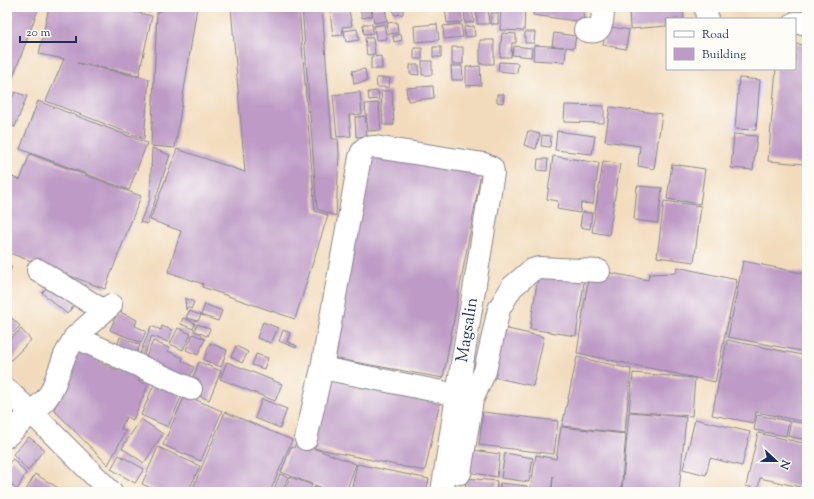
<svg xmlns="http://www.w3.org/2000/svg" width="814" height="499" font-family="'Sorts Mill Goudy',serif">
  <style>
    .built { fill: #d8d7f8 }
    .building { fill: #be9bc6 }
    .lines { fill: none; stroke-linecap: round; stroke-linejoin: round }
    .minor-casing { stroke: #86858d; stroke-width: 24 }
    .minor { stroke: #fff; stroke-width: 22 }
    .labels { text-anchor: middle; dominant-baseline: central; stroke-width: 3; stroke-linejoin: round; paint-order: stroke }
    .street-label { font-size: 17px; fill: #1b2f5e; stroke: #fdfcf7 }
  </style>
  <rect width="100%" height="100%" fill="#fdfcf7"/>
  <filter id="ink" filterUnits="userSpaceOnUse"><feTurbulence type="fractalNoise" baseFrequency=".025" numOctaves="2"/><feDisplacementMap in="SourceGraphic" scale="8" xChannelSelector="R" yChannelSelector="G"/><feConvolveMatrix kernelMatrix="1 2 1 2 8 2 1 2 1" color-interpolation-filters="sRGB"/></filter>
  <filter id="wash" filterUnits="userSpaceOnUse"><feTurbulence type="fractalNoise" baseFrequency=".012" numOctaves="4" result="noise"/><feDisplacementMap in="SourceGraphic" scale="16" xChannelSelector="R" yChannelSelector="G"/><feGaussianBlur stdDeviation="0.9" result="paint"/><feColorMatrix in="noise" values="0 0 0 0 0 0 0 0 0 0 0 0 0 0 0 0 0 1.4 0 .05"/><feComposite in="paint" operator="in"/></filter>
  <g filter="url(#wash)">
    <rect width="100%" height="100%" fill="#f2dbbc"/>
    <path class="built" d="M739 77 763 80 756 133 732 130Z"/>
    <g id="blocks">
      <path class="building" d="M7 7H39L7 93Z
        M49 7H110L152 16 139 75 77 63 149 79 144 139 46 101 64 59 39 54Z
        M130 7H151L150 12Z
        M175 7H197L175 148 151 146 157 12Z
        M231 7H299L315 211 328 215 295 319 202 287 203 284 168 272 181 231 150 220 177 149 245 172Z
        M302 7H322L332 139H338L339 154 336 216 317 209Z
        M360 7H371L372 16 362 18Z
        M385 7 387 21 374 23 372 8Z
        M393 7H403V14L394 15Z
        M445 7H460L462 22 447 23Z
        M476 7H488L489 24H477Z
        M501 7H525L524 31 500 30Z
        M534 7H585L583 22 533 15Z
        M629 7H683L684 19H667V26L630 29Z
        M472 9 474 22 465 23 464 10Z
        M349 10 352 26 342 27 343 35 333 36 330 12Z
        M491 13H498V24H491Z
        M397 22 398 33 388 34 387 23Z
        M363 24H372L373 33 364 34Z
        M384 24 387 39 376 40 374 26Z
        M437 24 439 40 415 42 414 26Z
        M461 24 463 37 444 39 443 26Z
        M474 26 475 36 465 37 464 27Z
        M606 26 629 30 626 49 603 45Z
        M357 29 359 40 346 42 344 31Z
        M525 32H535L534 43H525Z
        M502 33 516 34V43H512L511 57H500Z
        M554 33 576 36 574 48 566 47 565 62 533 60 534 45 564 47 552 46Z
        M401 34 402 40 394 42 393 36Z
        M365 38H373L375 54 367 55Z
        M480 40H494V64H480Z
        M795 44 807 45V126L803 164 768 161 776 69H795Z
        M514 46 532 48 531 57 512 55Z
        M433 47H441V57H433Z
        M452 47H463V64H452Z
        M414 48H422V59H414Z
        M381 56 382 69H371V57Z
        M422 61H432V75H422Z
        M499 62 518 63 517 73 498 71Z
        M410 65H419V75L410 74Z
        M451 66H462L463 80H452Z
        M480 66 481 85 466 86V67Z
        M365 69 367 81 354 84 352 71Z
        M376 78H390L389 87H377Z
        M739 78 760 80 756 130 735 129Z
        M433 86 434 98 408 101 406 88Z
        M378 91 379 99 369 100 368 92Z
        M381 91H392L394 125H383Z
        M15 92 27 96 15 127 7 124V111Z
        M360 92 362 114 349 115 351 136 337 137 333 95Z
        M497 94H504L503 103 497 102Z
        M38 101 147 143 129 190 20 149Z
        M379 103 381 130 368 131 365 104Z
        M565 105 604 106V123L564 122Z
        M610 107 662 114 654 169 638 166 640 146 605 141Z
        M365 116 367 136 356 137 355 117Z
        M528 131 540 134 536 149 524 145Z
        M557 131 595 136 592 154 555 150Z
        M734 134 757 136 753 170 731 168Z
        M542 135 551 136 550 147 541 146Z
        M152 148 170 155 147 224 140 222 150 199Z
        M365 152 481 173 443 378 327 357Z
        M30 154 141 196 105 289 7 252V175L20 180Z
        M553 156 599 163 593 204 581 203 580 213 557 209 558 201 547 199Z
        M538 159H548L547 171 537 170Z
        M603 161 620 164 609 235 592 232Z
        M672 164 705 169 700 204 667 199Z
        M637 186 662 188 658 223 634 220Z
        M664 201 701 206 694 262 657 257Z
        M582 212 592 213 590 229 580 227Z
        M743 261 807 274V352L728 337Z
        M7 264 12 266 7 281Z
        M677 267 737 280 715 382 577 353 589 273 606 272 648 280 649 274 676 273Z
        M539 269 585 276 576 336 530 329Z
        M52 282 76 303 67 314 42 293Z
        M185 298 194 302 191 309 187 307 186 310Z
        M205 304 222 311 218 321 201 315Z
        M118 311 137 320 135 326 146 331 141 343 110 330Z
        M189 311 201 315 198 321 186 318Z
        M7 313 20 326 7 339Z
        M183 318 195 323 193 329 181 324Z
        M263 322 278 328 271 343 257 338Z
        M197 324 210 329 207 336 194 331Z
        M151 326 161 330 162 326 172 330 168 342 152 336 143 357 139 356Z
        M178 328 191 334 183 350 170 344Z
        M503 328 544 337 533 386 493 377Z
        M21 329 31 340 7 364V342Z
        M283 330 290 333 287 342 297 346 296 348 279 341Z
        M193 334 205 339 198 355 186 350Z
        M120 337 140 345 134 359 115 352Z
        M727 340 807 356V422L756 412 754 423 712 415Z
        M153 341 169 348 168 351 183 358 182 361 194 367 189 379 143 364Z
        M210 343 227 350 221 367 204 360Z
        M236 346 248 352 242 363 231 357Z
        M80 348 100 357 98 362 119 371 120 367 141 376 138 381 148 385 133 420 126 417 121 429 126 431 108 465 54 410Z
        M256 354 268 358 264 369 252 365Z
        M577 357 631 369 625 433 562 426Z
        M199 362 221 371 209 400 193 393 191 382Z
        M227 362 282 384 275 401 220 379Z
        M633 373 695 378 692 416 629 411Z
        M324 377 440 401 425 471 309 447Z
        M155 382 183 393 168 427 141 415Z
        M185 395 222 411 201 461 163 445Z
        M262 399 287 409 280 428 255 418Z
        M225 412 292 440 270 492H191Z
        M483 412 558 421 554 454 479 445Z
        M629 412 686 417 679 492H622Z
        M757 415 789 421 786 436 754 430Z
        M141 419 163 434 144 463 122 448Z
        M695 419 750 432 742 466 710 458 706 475 683 469Z
        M791 421 807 424V440L788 436Z
        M561 427 626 434 621 492H552L553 476 551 492H530L536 455 556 459Z
        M758 433 807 444V473L804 488 760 478 758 489 746 486Z
        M29 437 44 449 28 471 13 454Z
        M296 442 356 464 346 492H333L281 472 291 447 294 448Z
        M158 447 200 466 188 492H160L142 484Z
        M472 450 500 454 497 477 468 472Z
        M505 453 533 458 529 482 501 478Z
        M119 455 144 469 135 483 111 469Z
        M13 459 26 473 17 490 7 480V465Z
        M357 464 429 479 426 492H351Z
        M35 474 65 492H25Z
        M280 474 288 477 282 492 274 489Z
        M290 477 312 485 309 492H284Z
        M466 478 497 481 496 492H465Z
        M500 483 527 486 526 492H499Z
        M314 487 325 491 324 492H312Z"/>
    </g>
  </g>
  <g filter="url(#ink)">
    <use href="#blocks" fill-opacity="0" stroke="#86858d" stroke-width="1"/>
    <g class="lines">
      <g class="minor-casing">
        <path id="minor" d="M706 7 707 19
          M795 23H807
          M585 30C588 31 592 32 595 31 603 30 603 13 603 7
          M38 270 104 311
          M75 337 191 389
          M7 390 32 413 111 492
          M7 436 46 399 52 390 65 355 75 337 111 305
          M306 439 322 368
          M460 473 472 400 485 371 499 309 512 287 532 270 539 268 599 271
          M442 492 457 395 493 173 492 168 484 164 375 147 365 148 362 152 360 157 322 368 457 395"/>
      </g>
      <use href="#minor" class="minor"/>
    </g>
  </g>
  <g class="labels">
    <g class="street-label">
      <text transform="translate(468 330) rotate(-81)">Magsalin</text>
    </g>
  </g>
  <rect width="814" height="499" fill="none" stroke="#fdfcf7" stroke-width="24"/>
  <rect x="666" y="18" width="130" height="52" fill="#fdfcf7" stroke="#a3aaba"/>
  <rect x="674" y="31" width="20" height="6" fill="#ffffff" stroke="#a3aaba"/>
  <text x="702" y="38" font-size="12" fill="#1b2f5e">Road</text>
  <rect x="674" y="48" width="20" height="12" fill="#be9bc6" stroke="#a3aaba"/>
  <text x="702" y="58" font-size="12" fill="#1b2f5e">Building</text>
  <g transform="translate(776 461) rotate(112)" stroke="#fdfcf7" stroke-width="3" paint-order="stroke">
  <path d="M0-3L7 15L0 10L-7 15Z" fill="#1b2f5e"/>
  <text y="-6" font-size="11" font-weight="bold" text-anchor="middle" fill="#1b2f5e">N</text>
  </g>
  <path d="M20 36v6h56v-6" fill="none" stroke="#1b2f5e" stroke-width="2"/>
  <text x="26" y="36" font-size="12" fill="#1b2f5e" stroke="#fdfcf7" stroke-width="3" paint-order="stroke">20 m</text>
</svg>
